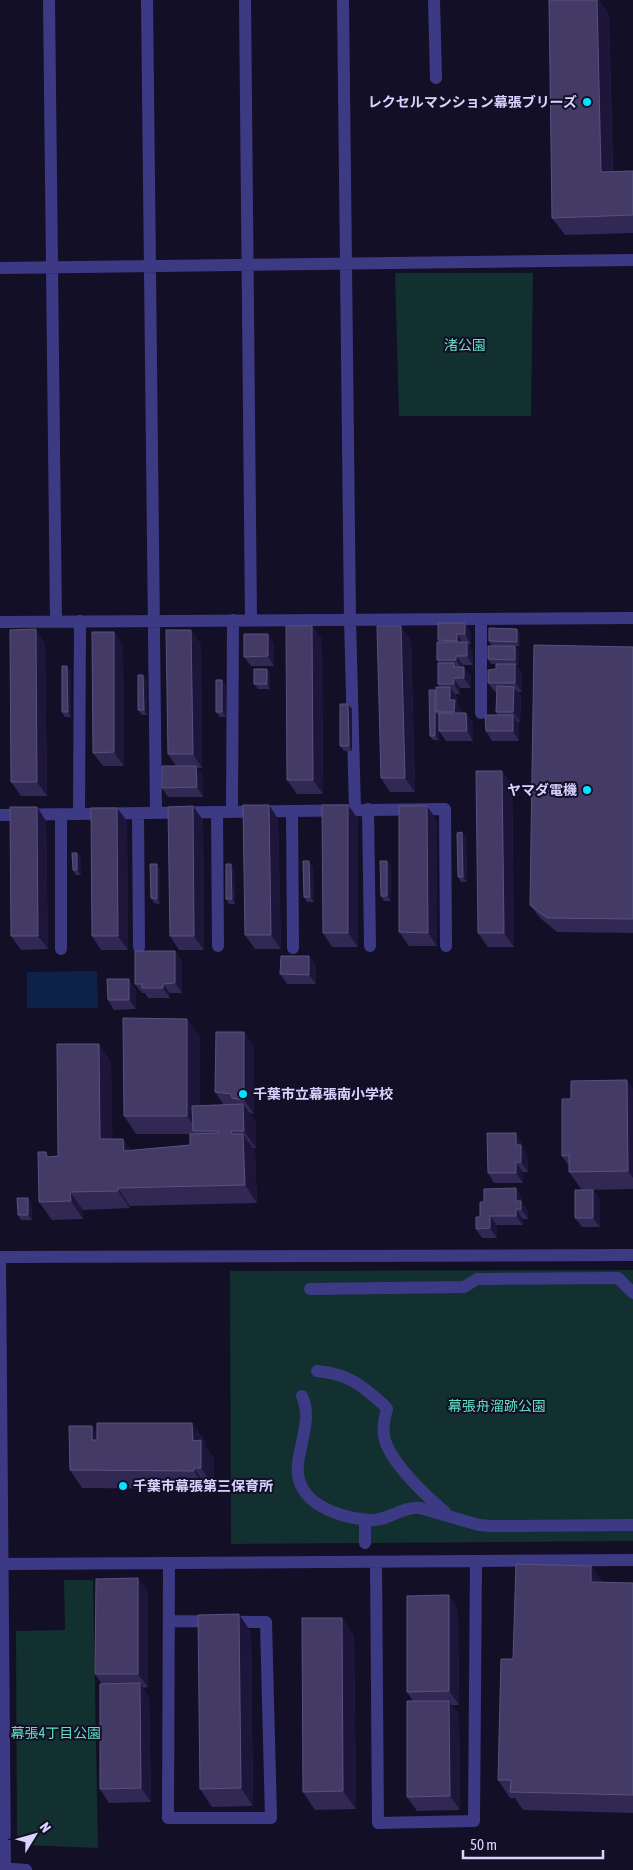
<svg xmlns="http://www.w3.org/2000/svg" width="633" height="1870" font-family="'Asap Condensed','Noto Sans JP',sans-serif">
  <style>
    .green { fill: #12302f }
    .water { fill: #0c2248 }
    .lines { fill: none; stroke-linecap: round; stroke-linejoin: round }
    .minor { stroke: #3d3a85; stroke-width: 12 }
    .wall { fill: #312854 }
    .shaded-wall { fill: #1d163a }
    .building { fill: #433a66; stroke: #5a527e }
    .poi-dot { fill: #00e5ff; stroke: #130f26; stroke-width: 2 }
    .labels { text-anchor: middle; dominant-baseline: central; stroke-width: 4; stroke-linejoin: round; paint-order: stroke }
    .poi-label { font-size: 14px; font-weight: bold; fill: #d9d4ff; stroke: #130f26; text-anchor: end }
    .park-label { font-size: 14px; fill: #5fe0c0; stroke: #130f26 }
  </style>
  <rect width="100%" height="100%" fill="#130f26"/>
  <path class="green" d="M395 273H533L531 416H399Z
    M633 1270V1541L231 1544 230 1271Z
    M64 1580H93L98 1848 26 1845 17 1835 16 1631 65 1630Z"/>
  <path class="water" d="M97 971 98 1008H27V972Z"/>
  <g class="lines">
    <path class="minor" d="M49 0 56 622
      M147 0 156 813
      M245 0 251 620
      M343 0 350 619 355 810
      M434 0 436 78
      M0 268 633 260
      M481 619V713
      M0 622 633 618
      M368 809 370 946
      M292 811 293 948
      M217 812 218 946
      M232 812 233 620
      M138 813 139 947
      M79 814 80 621
      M0 815 445 809 446 946
      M61 949V814
      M0 1257 633 1255
      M0 1261 5 1870
      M310 1289 464 1287 477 1279 618 1278 633 1293
      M317 1371C349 1374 361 1385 384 1405L387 1409C384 1419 382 1430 385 1440 392 1464 426 1496 445 1512
      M302 1396C312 1418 300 1442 298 1464 294 1503 337 1517 368 1520 387 1522 402 1506 420 1508L479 1525 492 1526 633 1525
      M365 1520V1543
      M376 1562 378 1823 474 1821 476 1561
      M3 1564 633 1560
      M169 1621 266 1622 271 1818H168L169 1563
      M0 1868 26 1870"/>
  </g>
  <path class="wall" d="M549 0H599L609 15 613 172 633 171V233L565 235 552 218Z
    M465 623 471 632V644H468L473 652V665H463V667L471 676V688H460V694H455L457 697V703L461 710V713H466L473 723V741H446L439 731V716L438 715 439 740H433L430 736 436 692 440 687 438 684 439 663 437 660 439 642 438 640Z
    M312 626 322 640 323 794H297L287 780Z
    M517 629 520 634V646H515L519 651 518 665H516L522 673V692H518L521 696 520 722H518L519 724V741H492L486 731 498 715 496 712 497 692H495L488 683 496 669V664H491L488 659 492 646 489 641Z
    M114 632 123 646 124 766H103L93 753Z
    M411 640 415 792H390L381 778Z
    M45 643 47 796H21L11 782Z
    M201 644 202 768H197L203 776V797H168L162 788 176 766 168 754Z
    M274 644V666H251L244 657Z
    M633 647V933L557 932 540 918 530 905Z
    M71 671V717H65L62 712Z
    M270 674V689H258L254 684Z
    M147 680V715H142L138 710Z
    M226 685V717H220L216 712Z
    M348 704 352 709V751H344L340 746Z
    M502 771 512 785 514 947H488L478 933Z
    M269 805 278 819 281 949H255L245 935Z
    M348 805 358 819V947H332L323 933Z
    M37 807 46 821 48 949 21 950 11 936Z
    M117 808 127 821 128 950H101L92 936Z
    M203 820 204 950H179L170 936Z
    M437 820V946H409L399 932Z
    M462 832 466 837 467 882H461L458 877Z
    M81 858V875H76L73 870Z
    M387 861 391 866V901H384L381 896Z
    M231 864 234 869 235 904H229L226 899Z
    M313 866 314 902H307L304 897Z
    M160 869V904L154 903 151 898Z
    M175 951 182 961V993H170V998H148L145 993H142L135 984Z
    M309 956 316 966V984H287L280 974Z
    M136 989V1009L114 1010 108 1000Z
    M200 1037V1106L224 1105 215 1092 254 1046V1114L249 1113 256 1122V1148H253L255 1151 257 1203 130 1206V1208L83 1210V1219L52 1220 39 1202 49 1157 58 1156 99 1044 111 1062 112 1139H123L131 1150 190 1145 192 1134H136L124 1116Z
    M633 1089V1189L582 1190 569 1172V1166L562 1156 571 1099Z
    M522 1143V1147L527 1155 528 1172H523V1183H494L488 1173Z
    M593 1190 600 1200V1227H582L575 1218Z
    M28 1198 31 1203 32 1220H21L18 1215Z
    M522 1198V1203L528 1211V1219H523V1225H497V1238H482L476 1229 480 1217Z
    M192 1423 205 1441V1446L214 1458V1486H206V1489L82 1488 70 1470 92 1426 97 1433Z
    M591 1566 603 1583H633V1813L523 1810 515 1798H510L498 1780Z
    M148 1592V1687L143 1688 149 1697 151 1802 109 1803 100 1789 102 1684 95 1674Z
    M458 1609 459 1705H452L459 1715 460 1810 417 1811 407 1797 413 1701 407 1692Z
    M342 1618 354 1636 356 1809 315 1810 303 1792Z
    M251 1632 253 1806 212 1807 200 1789Z"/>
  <path class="shaded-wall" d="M597 0H599L609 15 613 190 601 172Z
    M465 623 471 632V644L465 634Z
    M312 626 322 640 323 794 313 780Z
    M401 626 411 640 415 792 405 778Z
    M36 629 45 643 47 796 37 782Z
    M517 629 520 634V646L517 642Z
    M191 630 201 644 202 768 193 754Z
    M114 632 123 646 124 766 114 752Z
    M268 634 274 644V666L268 656Z
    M457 634 464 644 463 650 457 641Z
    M467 642 473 652V665L467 656Z
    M515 646 519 651 518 665 515 660Z
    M456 656 463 665V670L456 660Z
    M515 664 522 673V692L515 683Z
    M67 666 71 671V717L68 712Z
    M464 667 471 676V688L464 678Z
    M267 669 270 674V689L267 684Z
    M143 675 147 680V715L144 710Z
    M454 678 460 688V694L454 684Z
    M222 680 226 685V717L222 712Z
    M450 687 457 697V703L461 710V721L454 712 450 700Z
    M514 687 521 696 520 722 513 712Z
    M435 690 438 695 436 712 438 715 439 740 435 736Z
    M348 704 352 709V751L349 746Z
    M466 713 473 723V741L467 731Z
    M513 715 519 724V741L513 731Z
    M196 766 203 776V797L197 787Z
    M502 771 512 785 514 947 504 933Z
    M269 805 278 819 281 949 271 935Z
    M348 805 358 819V947L348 933Z
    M193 806 203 820 204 950 194 936Z
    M427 806 437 820V946L428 933Z
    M37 807 46 821 48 949 38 936Z
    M117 808 127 821 128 950 118 936Z
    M462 832 466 837 467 882 463 877Z
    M77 853 81 858V875L77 870Z
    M309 861 313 866 314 902 310 897Z
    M387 861 391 866V901L387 896Z
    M157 864 160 869V904L157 899Z
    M231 864 234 869 235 904 232 899Z
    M175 951 182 961V993L175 983Z
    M309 956 316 966V984L309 975Z
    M129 979 136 989V1009L129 1000Z
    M163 984 170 993V998L163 988Z
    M187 1019 200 1037V1131H198L187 1116Z
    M244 1032 254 1046V1114L244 1100Z
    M99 1044 111 1062 113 1156 100 1139Z
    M627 1080 633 1089V1178L628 1171Z
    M243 1104 256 1122V1148L244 1131Z
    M231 1131 243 1148V1134L255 1151 257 1203 245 1185 232 1134Z
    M516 1133 522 1143V1147L527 1155 528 1172 521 1162 516 1145Z
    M123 1139 136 1157 124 1151Z
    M516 1162 523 1172V1183L516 1173Z
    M118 1188 130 1206V1208L118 1191Z
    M516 1188 522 1198V1203L528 1211V1219L516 1201Z
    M593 1190 600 1200V1227L593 1218Z
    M70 1192 83 1210V1219L71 1201Z
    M28 1198 31 1203 32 1220 28 1215Z
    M516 1209 523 1219V1225L516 1216Z
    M490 1216 497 1225V1238L490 1228Z
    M192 1423 205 1441V1446L214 1458V1486L201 1468 193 1441Z
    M92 1426 104 1443 92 1440Z
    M194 1468 206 1486V1489L194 1471Z
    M591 1566 604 1584 591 1582Z
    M138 1578 148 1592V1687L138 1674Z
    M449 1595 458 1609 459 1705 449 1691Z
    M239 1614 251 1632 253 1806 241 1788Z
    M342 1618 354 1636 356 1809 343 1791Z
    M140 1683 149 1697 151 1802 141 1788Z
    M449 1701 459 1715 460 1810 450 1796Z"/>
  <path class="building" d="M549 0H597L601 172 633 171V215L552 218Z
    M438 623H465V634H457V641L438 640Z
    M286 626H312L313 780H287Z
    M377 626H401L405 778H381Z
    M489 628 517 629V642L489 641Z
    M36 629 37 782H11L10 630Z
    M166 630H191L193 754H168Z
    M92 632H114V752L93 753Z
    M244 634H268V656L244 657Z
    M437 642H467V656H456V660H437Z
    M534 645 633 647V919L547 918 530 905Z
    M488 646H515V660L488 659Z
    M438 663H454V667H464V678H454V684H438Z
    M496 664H515V683H488V670L496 669Z
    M62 666H67L68 712H62Z
    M254 669H267V684H254Z
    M138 675H143L144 710H138Z
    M216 680H222V712H216Z
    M497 686 514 687 513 712H496Z
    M436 687H450V700H455L454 712H436Z
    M429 690H435V736H430Z
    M340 704H348L349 746H340Z
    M439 713H466L467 731H439Z
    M485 715H513V731H486Z
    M162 766H196L197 787 162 788Z
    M476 771H502L504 933H478Z
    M243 805H269L271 935H245Z
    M322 805H348V933H323Z
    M193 806 194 936H170L168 807Z
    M399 806H427L428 933 399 932Z
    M10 807H37L38 936H11Z
    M91 808H117L118 936H92Z
    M462 832 463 877H458L457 833Z
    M72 853H77V870H73Z
    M303 861H309L310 897H304Z
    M380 861H387V896H381Z
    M150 864H157V899L151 898Z
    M226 864H231L232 899H226Z
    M135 951H175V983L163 984V988H142V984H135Z
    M281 956H309V975L280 974Z
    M107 979H129V1000H108Z
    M123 1018 187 1019V1116H124Z
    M216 1032H244V1100L232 1098 231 1094 215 1092Z
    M57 1044H99L100 1139H123L124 1151 190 1145V1134L219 1133V1131H193L192 1106 243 1104 244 1131H231L232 1134H243L245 1185 118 1188V1191L70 1192 71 1201 39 1202 38 1152H46L47 1157 58 1156Z
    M627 1080 628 1171 569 1172V1155L562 1156V1099H571V1081Z
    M487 1133H516V1145H521V1162H516V1173H488Z
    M516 1188V1201H521V1209H516V1216H490V1228L476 1229V1217H480V1202H484V1189Z
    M575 1190H593V1218H575Z
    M17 1198H28V1215H18Z
    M97 1423H192L193 1441 201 1440V1468H194V1471L70 1470 69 1426H92V1440H97Z
    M516 1564 591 1566V1582L633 1583V1795L510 1792 511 1780H498L501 1659H513Z
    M138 1578V1674H95L96 1579Z
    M449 1595V1691L407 1692V1596Z
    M239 1614 241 1788 200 1789 198 1615Z
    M302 1618H342L343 1791 303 1792Z
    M140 1683 141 1788 100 1789V1684Z
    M407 1701H449L450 1796 407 1797Z"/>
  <g class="poi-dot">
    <circle cx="587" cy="102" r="5"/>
    <circle cx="587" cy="790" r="5"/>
    <circle cx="243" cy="1094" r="5"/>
    <circle cx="123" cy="1486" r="5"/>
  </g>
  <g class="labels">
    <g class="poi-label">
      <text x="577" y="102">レクセルマンション幕張ブリーズ</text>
      <text x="577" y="790">ヤマダ電機</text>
      <text x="253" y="1094" text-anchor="start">千葉市立幕張南小学校</text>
      <text x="133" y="1486" text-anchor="start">千葉市幕張第三保育所</text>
    </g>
    <g class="park-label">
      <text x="465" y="345">渚公園</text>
      <text x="497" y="1406">幕張舟溜跡公園</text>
      <text x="56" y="1733">幕張4丁目公園</text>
    </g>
  </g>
  <g transform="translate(35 1835) rotate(53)" stroke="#130f26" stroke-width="4" paint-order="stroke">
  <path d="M0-4L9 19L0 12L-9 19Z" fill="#d9d4ff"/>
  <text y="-8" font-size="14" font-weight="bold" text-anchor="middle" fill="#d9d4ff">N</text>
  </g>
  <path d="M463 1850v8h140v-8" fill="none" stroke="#d9d4ff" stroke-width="2.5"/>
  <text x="470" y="1850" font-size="15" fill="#d9d4ff" stroke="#130f26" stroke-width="4" paint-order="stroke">50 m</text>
</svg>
